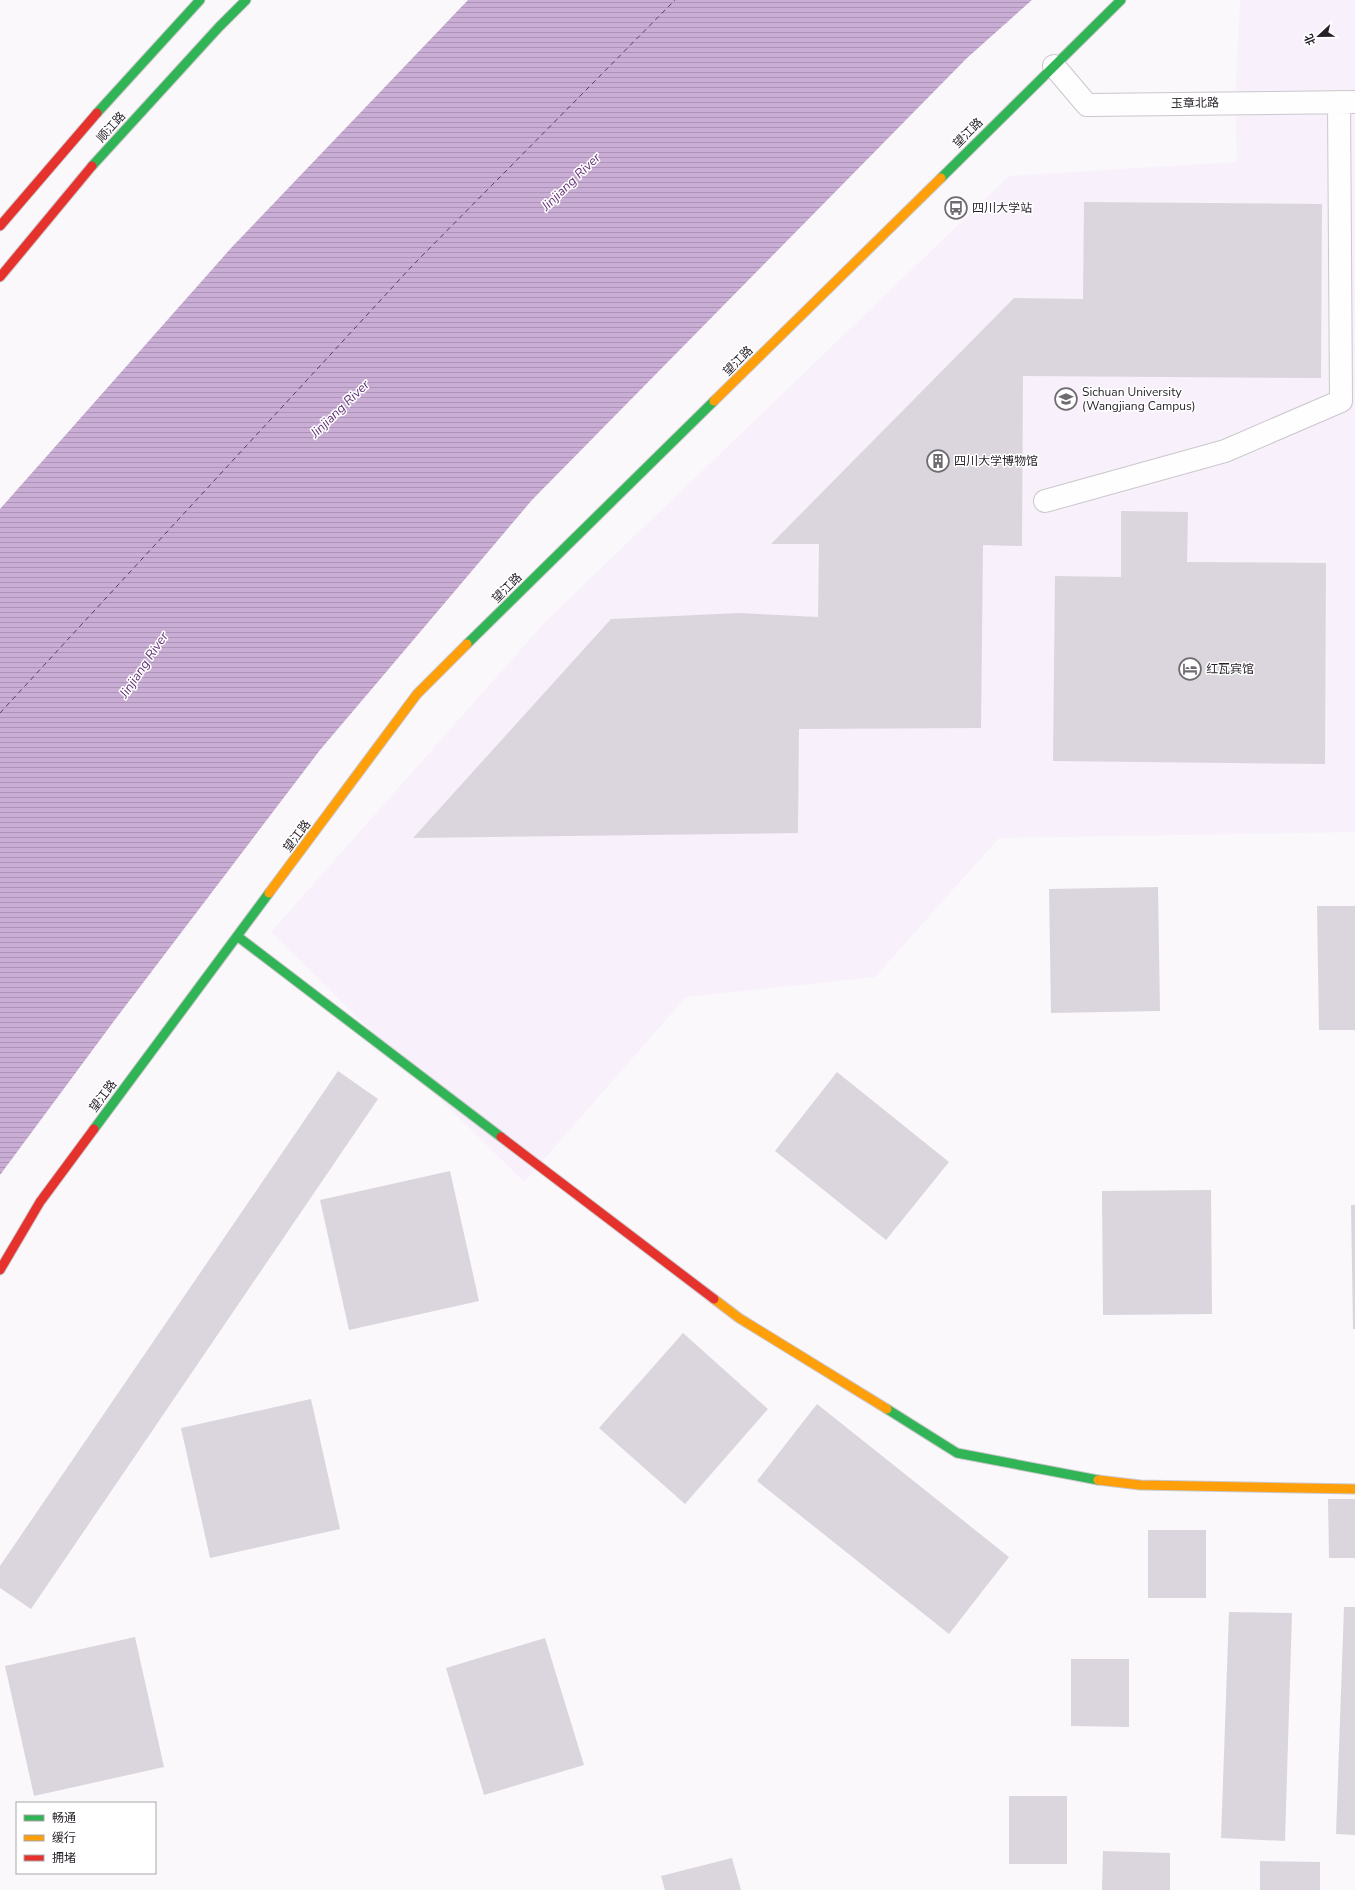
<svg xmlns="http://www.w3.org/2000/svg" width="1355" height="1890" font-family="'Nunito Sans','Noto Sans SC',sans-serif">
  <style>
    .built { fill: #f8f0fb }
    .water { fill: url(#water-rules) }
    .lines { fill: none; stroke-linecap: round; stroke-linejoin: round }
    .ferry { stroke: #663478; stroke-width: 1; stroke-dasharray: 5 4; stroke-linecap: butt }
    .building { fill: #dbd6dd }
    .street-casing { stroke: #cbc7cc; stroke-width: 24 }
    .fast-casing { stroke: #cbc7cc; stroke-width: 11 }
    .slow-casing { stroke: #cbc7cc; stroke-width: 11 }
    .jam-casing { stroke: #cbc7cc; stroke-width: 11 }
    .street { stroke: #fefefe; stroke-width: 22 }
    .fast { stroke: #30b455; stroke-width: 9 }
    .slow { stroke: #ff9f0a; stroke-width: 9 }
    .jam { stroke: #e5322d; stroke-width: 9 }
    .labels { text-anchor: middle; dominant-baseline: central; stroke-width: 3; stroke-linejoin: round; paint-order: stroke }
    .street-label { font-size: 12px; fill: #251f27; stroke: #fff }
    .poi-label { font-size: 12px; fill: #251f27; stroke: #fff; text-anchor: start }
    .water-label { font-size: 13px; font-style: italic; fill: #663478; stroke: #fff }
  </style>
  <defs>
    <pattern id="water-rules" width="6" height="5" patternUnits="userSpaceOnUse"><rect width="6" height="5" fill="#c9add4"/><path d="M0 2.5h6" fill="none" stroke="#ac94b6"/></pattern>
  </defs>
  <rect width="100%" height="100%" fill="#faf8fb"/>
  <path class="built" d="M1240 0H1355V832L999 838 875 977 686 997 524 1182 271 932 545 622 1009 176 1237 162 1235 103Z"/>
  <path class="water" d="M468 0H1032L967 58 532 500 320 750 114 1021 0 1175V509L232 247Z"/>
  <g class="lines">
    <path class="ferry" d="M0 713 413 265 675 0"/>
  </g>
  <path class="building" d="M1084 202 1322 204 1321 378 1023 376 1022 546 983 545 981 728 799 729 798 833 413 838 611 619 739 613 818 617 819 544H771L1014 298 1083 299Z
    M1121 511 1188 512 1187 562 1326 563 1325 764 1053 761 1055 576 1121 577Z
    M1158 887 1160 1011 1051 1013 1049 889Z
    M1317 906H1355V1030H1319Z
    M338 1071 378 1099 31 1609 0 1588V1566Z
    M837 1072 949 1162 886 1240 775 1151Z
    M450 1171 479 1301 349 1330 320 1200Z
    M1211 1190 1212 1314 1103 1315 1102 1191Z
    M1351 1205H1355V1329H1353Z
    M683 1333 768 1409 685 1504 599 1428Z
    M311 1399 340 1529 210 1558 181 1428Z
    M817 1404 1009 1557 949 1634 757 1481Z
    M1328 1499H1355V1558H1329Z
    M1148 1530H1206V1598H1148Z
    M1344 1607H1355V1835L1336 1834Z
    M1229 1612 1292 1613 1285 1841 1221 1838Z
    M135 1637 164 1767 34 1796 5 1666Z
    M545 1638 584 1765 484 1795 446 1668Z
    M1071 1659H1129V1727L1071 1726Z
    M1009 1796H1067V1864H1009Z
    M1103 1851 1170 1853V1890H1102Z
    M732 1858 741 1890H665L661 1876Z
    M1260 1861 1320 1862V1890H1260Z"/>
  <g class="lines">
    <g class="street-casing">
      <path id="street" d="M1054 66 1087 105 1355 102
        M1045 501 1225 451 1341 401 1339 102"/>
    </g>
    <g class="fast-casing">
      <path id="fast" d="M97 113 200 0
        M92 166 219 27 246 0
        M941 178 1121 0
        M467 644 714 401
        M237 936 501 1137
        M94 1129 269 893
        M887 1409 957 1453 1098 1480"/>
    </g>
    <g class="slow-casing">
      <path id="slow" d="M714 401 941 178
        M269 893 417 694 467 644
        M714 1299 739 1318 887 1409
        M1098 1480 1140 1485 1355 1489"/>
    </g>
    <g class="jam-casing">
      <path id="jam" d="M0 226 97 113
        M0 277 92 166
        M501 1137 714 1299
        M0 1270 40 1202 94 1129"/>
    </g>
    <use href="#street" class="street"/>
    <use href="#fast" class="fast"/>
    <use href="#slow" class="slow"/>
    <use href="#jam" class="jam"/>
  </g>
  <defs>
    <g id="bus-ring" transform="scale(1.15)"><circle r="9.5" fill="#fff" stroke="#706b71" stroke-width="1.5"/><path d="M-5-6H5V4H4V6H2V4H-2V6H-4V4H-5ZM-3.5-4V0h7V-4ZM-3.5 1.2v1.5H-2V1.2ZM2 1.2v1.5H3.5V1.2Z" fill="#706b71"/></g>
    <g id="university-ring" transform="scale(1.15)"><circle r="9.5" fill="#fff" stroke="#706b71" stroke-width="1.5"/><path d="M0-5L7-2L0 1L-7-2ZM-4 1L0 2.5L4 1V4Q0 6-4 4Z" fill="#706b71"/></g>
    <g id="building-ring" transform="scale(1.15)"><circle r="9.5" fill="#fff" stroke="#706b71" stroke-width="1.5"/><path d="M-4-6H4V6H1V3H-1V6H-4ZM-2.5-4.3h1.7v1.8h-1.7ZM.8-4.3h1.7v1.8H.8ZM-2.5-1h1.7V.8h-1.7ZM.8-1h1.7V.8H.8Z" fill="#706b71"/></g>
    <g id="hotel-ring" transform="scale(1.15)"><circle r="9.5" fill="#fff" stroke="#706b71" stroke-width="1.5"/><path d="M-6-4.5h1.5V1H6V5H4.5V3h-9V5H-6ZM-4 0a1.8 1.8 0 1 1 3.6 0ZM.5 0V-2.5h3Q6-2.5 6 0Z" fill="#706b71"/></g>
  </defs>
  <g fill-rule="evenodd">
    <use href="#bus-ring" x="956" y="208"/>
    <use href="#university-ring" x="1066" y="399"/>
    <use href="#building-ring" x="938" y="461"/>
    <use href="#hotel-ring" x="1190" y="669"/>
  </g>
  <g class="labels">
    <g class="street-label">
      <text transform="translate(1195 103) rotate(-1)">玉章北路</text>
      <text transform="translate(111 127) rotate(-48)">顺江路</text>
      <text transform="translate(968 133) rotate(-45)">望江路</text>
      <text transform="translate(738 361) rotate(-45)">望江路</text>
      <text transform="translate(507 588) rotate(-45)">望江路</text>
      <text transform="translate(297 836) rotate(-53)">望江路</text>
      <text transform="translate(103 1096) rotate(-53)">望江路</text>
    </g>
    <g class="poi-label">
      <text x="972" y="208">四川大学站</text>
      <text x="1082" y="392">Sichuan University<tspan x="1082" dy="14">(Wangjiang Campus)</tspan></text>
      <text x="954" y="461">四川大学博物馆</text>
      <text x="1206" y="669">红瓦宾馆</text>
    </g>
    <g class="water-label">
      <text transform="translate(571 182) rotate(-44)">Jinjiang River</text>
      <text transform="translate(340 409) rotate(-44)">Jinjiang River</text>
      <text transform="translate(144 665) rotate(-56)">Jinjiang River</text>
    </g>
  </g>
  <rect x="16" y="1802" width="140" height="72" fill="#ffffff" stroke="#a8a5a9"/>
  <rect x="24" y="1815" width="20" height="6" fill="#30b455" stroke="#a8a5a9"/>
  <text x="52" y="1822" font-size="12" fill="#251f27">畅通</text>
  <rect x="24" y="1835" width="20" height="6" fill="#ff9f0a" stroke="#a8a5a9"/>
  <text x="52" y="1842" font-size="12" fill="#251f27">缓行</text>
  <rect x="24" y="1855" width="20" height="6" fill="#e5322d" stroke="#a8a5a9"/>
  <text x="52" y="1862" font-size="12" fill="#251f27">拥堵</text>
  <g transform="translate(1319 36) rotate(248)" stroke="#ffffff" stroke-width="3" paint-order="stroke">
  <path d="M0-3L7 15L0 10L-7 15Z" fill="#251f27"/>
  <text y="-6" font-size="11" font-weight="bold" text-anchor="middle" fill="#251f27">北</text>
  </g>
</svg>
